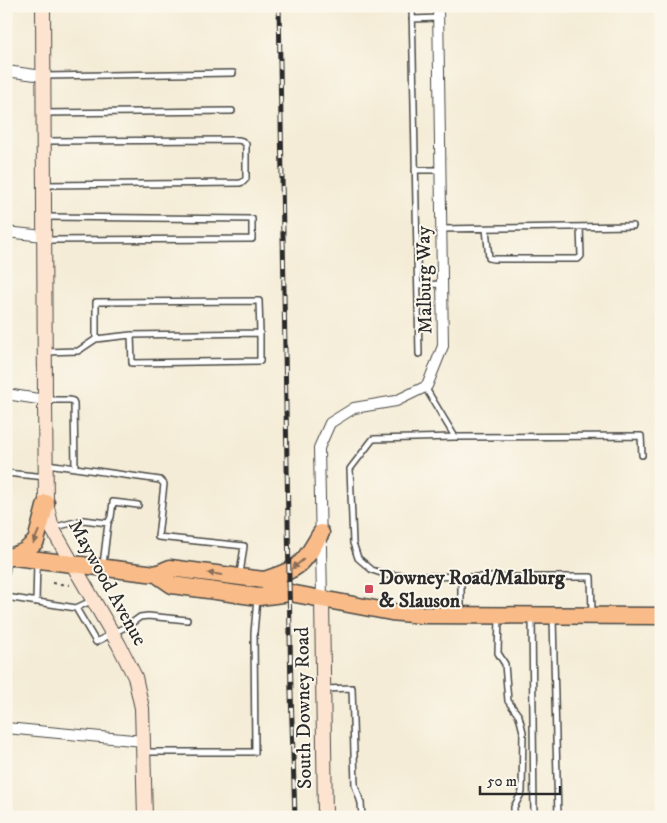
<svg xmlns="http://www.w3.org/2000/svg" width="667" height="823" font-family="'IM FELL DW Pica',serif">
  <style>
    .lines { fill: none; stroke-linecap: round; stroke-linejoin: round }
    .lane-casing { stroke: #494845; stroke-width: 8 }
    .street-casing { stroke: #494845; stroke-width: 12 }
    .secondary-casing { stroke: #494845; stroke-width: 16 }
    .primary-casing { stroke: #494845; stroke-width: 19 }
    .path { stroke: #494845; stroke-width: 2; stroke-dasharray: 4 4; stroke-linecap: butt }
    .lane { stroke: #fff; stroke-width: 5 }
    .street { stroke: #fff; stroke-width: 10 }
    .secondary { stroke: #fde4d0; stroke-width: 14 }
    .primary { stroke: #f9bc89; stroke-width: 16 }
    .rail-casing { stroke: #2b2b2b; stroke-width: 5 }
    .rail { stroke: #fbf7ec; stroke-width: 3; stroke-dasharray: 9; stroke-linecap: butt }
    .oneway { fill: #886c55 }
    .poi-dot { fill: #d1495b; stroke: #fbf7ec; stroke-width: 2 }
    .labels { text-anchor: middle; dominant-baseline: central; stroke-width: 4; stroke-linejoin: round; paint-order: stroke }
    .street-label { font-size: 20px; fill: #2b2b2b; stroke: #fbf7ec }
    .poi-label { font-size: 20px; font-weight: bold; fill: #2b2b2b; stroke: #fbf7ec; text-anchor: start }
  </style>
  <rect width="100%" height="100%" fill="#fbf7ec"/>
  <filter id="ink" filterUnits="userSpaceOnUse"><feTurbulence type="fractalNoise" baseFrequency=".02" numOctaves="2"/><feDisplacementMap in="SourceGraphic" scale="10" xChannelSelector="R" yChannelSelector="G"/><feConvolveMatrix kernelMatrix="1 2 1 2 8 2 1 2 1" color-interpolation-filters="sRGB"/></filter>
  <filter id="wash" filterUnits="userSpaceOnUse"><feTurbulence type="fractalNoise" baseFrequency=".0096" numOctaves="4" result="noise"/><feDisplacementMap in="SourceGraphic" scale="20" xChannelSelector="R" yChannelSelector="G"/><feGaussianBlur stdDeviation="1.12" result="paint"/><feColorMatrix in="noise" values="0 0 0 0 0 0 0 0 0 0 0 0 0 0 0 0 0 1.4 0 .05"/><feComposite in="paint" operator="in"/></filter>
  <g filter="url(#wash)">
    <rect width="100%" height="100%" fill="#f4ecd6"/>
  </g>
  <g filter="url(#ink)">
    <g class="lines">
      <g class="lane-casing">
        <path id="lane" d="M412 6 419 354
          M412 19 438 18
          M44 76 233 73
          M44 113 232 111
          M44 141 238 140 242 141 246 144V179L243 182 240 183 45 185
          M415 170H440
          M442 229 633 226
          M486 229 489 258 494 259H578L581 256 580 227
          M44 240 252 239V219L46 217
          M418 285 442 284
          M96 339V302L259 301 260 333
          M45 352 78 351 96 339 131 335 260 333V361L132 363 131 335
          M425 387 455 437 373 439 350 469 353 543 358 558 372 570 387 575 461 577H591L592 613
          M45 400H70L73 401 74 403 75 468
          M455 437 641 436 642 455
          M47 464 160 480 164 484 158 537 244 546 240 574
          M6 473 46 477
          M52 528 83 520 108 523
          M103 565 108 523 111 517 113 502 138 505
          M6 573 8 559
          M6 597 76 608 93 600
          M36 602 37 562
          M76 608 96 642 129 625 140 617 148 616 187 620
          M461 612V577
          M499 618 498 653 505 664 508 701 519 716 523 732 522 792 514 807V817
          M532 618 534 817
          M553 618 558 817
          M324 689 352 688 355 785 361 803 362 817
          M144 752H255L254 633 257 599"/>
      </g>
      <g class="street-casing">
        <path id="street" d="M6 71 43 76
          M6 232 44 236
          M6 394 45 400
          M322 599 319 448 330 423 354 408 396 401 427 386 443 346 438 6
          M6 728 143 741"/>
      </g>
      <g class="secondary-casing">
        <path id="secondary" d="M43 6 45 400 46 503 52 528 119 645 135 677 142 708 145 817
          M322 599 325 817"/>
      </g>
      <g class="primary-casing">
        <path id="primary" d="M6 556 156 574 172 585 259 597 290 593
          M10 557 25 551 36 541 46 503
          M156 574 170 568 264 580 290 593 391 612 421 615 661 616
          M264 580C275 576 288 573 297 566 308 558 314 544 321 533"/>
      </g>
      <path class="path" d="M52 583 70 585"/>
      <use href="#lane" class="lane"/>
      <use href="#street" class="street"/>
      <use href="#secondary" class="secondary"/>
      <use href="#primary" class="primary"/>
      <g class="rail-casing">
        <path id="rail" d="M279 6 291 692 295 817"/>
      </g>
      <use href="#rail" class="rail"/>
    </g>
    <defs><path id="oneway-solid" d="M-6-.8H1V-3.2L6.5 0L1 3.2V.8H-6Z" transform="scale(1.25)"/></defs>
    <g class="oneway">
      <use href="#oneway-solid" transform="translate(36 537) rotate(113)"/>
      <use href="#oneway-solid" transform="translate(298 564) rotate(140)"/>
      <use href="#oneway-solid" transform="translate(215 574) rotate(-173)"/>
    </g>
  </g>
  <rect class="poi-dot" x="364" y="584" width="10" height="10" rx="2.5"/>
  <g class="labels">
    <g class="street-label">
      <text transform="translate(425 280) rotate(-91)">Malburg Way</text>
      <text transform="translate(107 583) rotate(61)">Maywood Avenue</text>
      <text transform="translate(304 708) rotate(-91)">South Downey Road</text>
    </g>
    <g class="poi-label">
      <text x="379" y="578">Downey Road/Malburg<tspan x="379" dy="23">&amp; Slauson</tspan></text>
    </g>
  </g>
  <rect width="667" height="823" fill="none" stroke="#fbf7ec" stroke-width="25"/>
  <path d="M480 786v8h80v-8" fill="none" stroke="#2b2b2b" stroke-width="2.5"/>
  <text x="487" y="786" font-size="15" fill="#2b2b2b" stroke="#fbf7ec" stroke-width="4" paint-order="stroke">50 m</text>
</svg>
